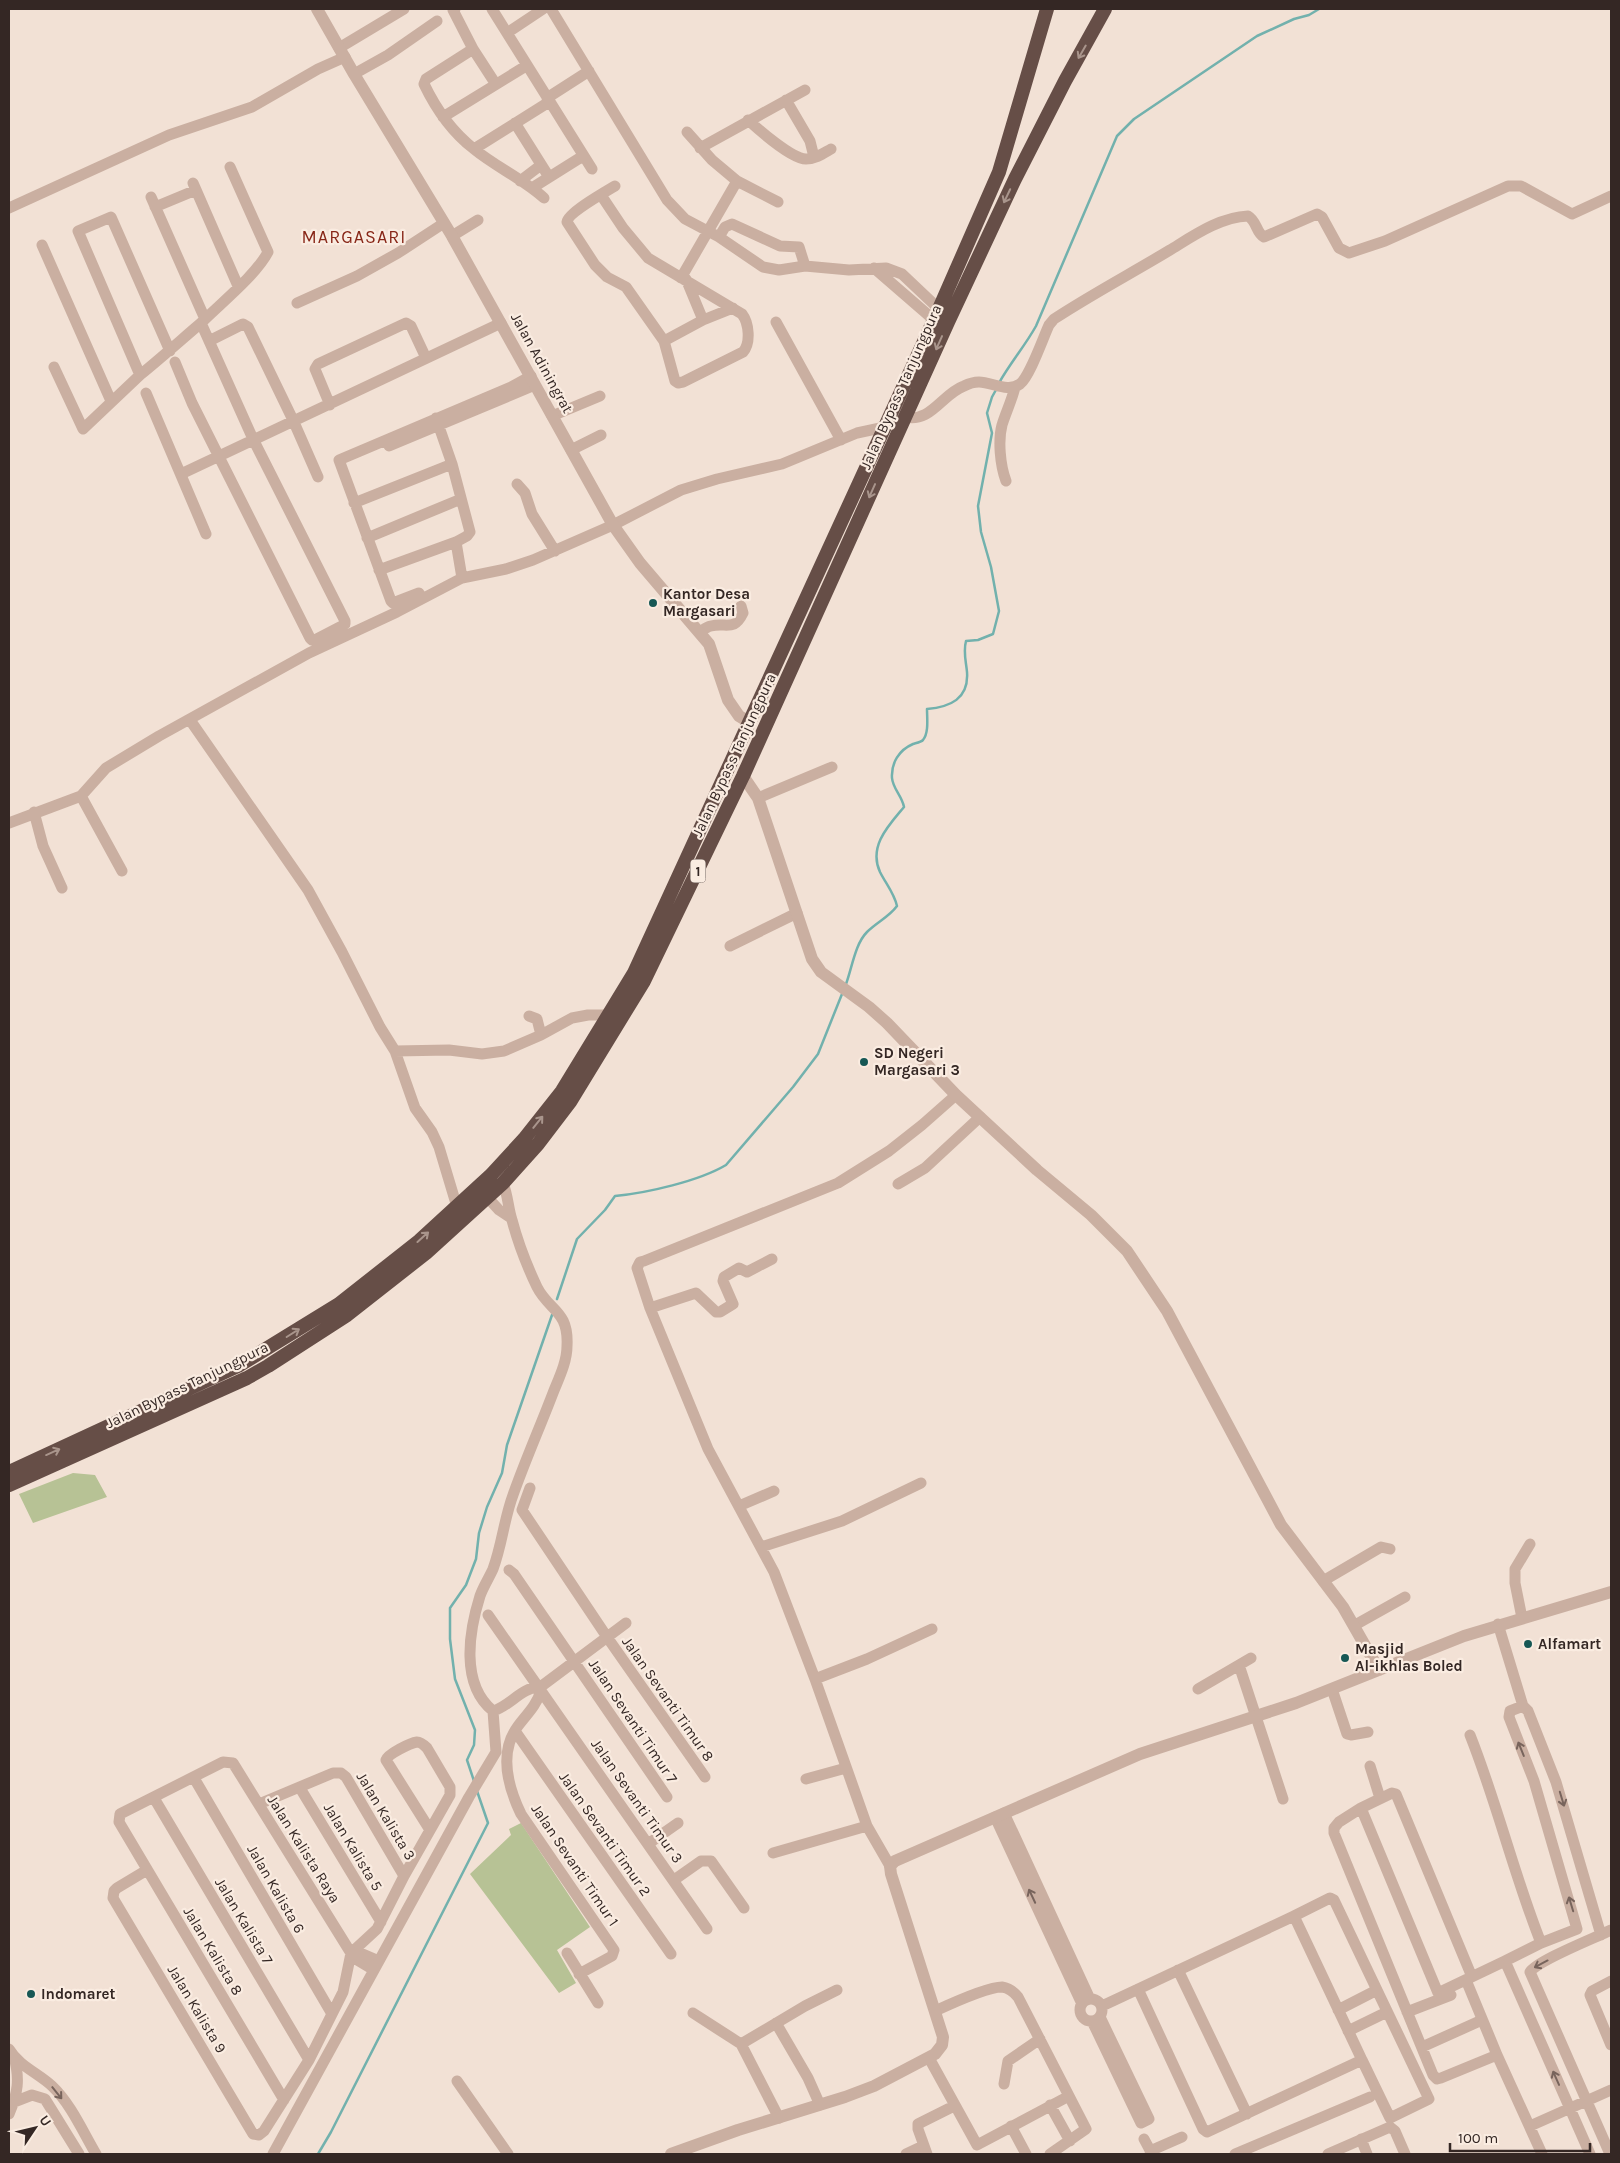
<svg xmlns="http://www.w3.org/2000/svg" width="1620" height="2163" font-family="Karla,sans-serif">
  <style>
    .green { fill: #b7c295 }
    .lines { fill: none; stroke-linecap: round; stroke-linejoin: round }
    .stream { stroke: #72b1ad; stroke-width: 2.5 }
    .minor { stroke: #caafa1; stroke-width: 11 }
    .tertiary { stroke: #caafa1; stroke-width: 12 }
    .trunk { stroke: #664e47; stroke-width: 14 }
    .oneway { stroke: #a9958c }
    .oneway2 { stroke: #78645c }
    .poi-dot { fill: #175855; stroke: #faece1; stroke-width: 2 }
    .labels { text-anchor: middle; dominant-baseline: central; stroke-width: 4.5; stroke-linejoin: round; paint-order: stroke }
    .shield { fill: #faece1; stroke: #6f625d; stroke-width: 1 }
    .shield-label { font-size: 14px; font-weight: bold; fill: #342724 }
    .street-label { font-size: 15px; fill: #342724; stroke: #faece1 }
    .poi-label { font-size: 15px; font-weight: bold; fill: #342724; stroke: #faece1; text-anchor: start }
    .quarter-label { font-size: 18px; letter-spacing: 1px; fill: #882718; stroke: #faece1 }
  </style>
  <rect width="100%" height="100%" fill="#f2e1d5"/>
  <path class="green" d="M73 1473 95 1475 107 1497 33 1523 19 1494Z
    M521 1823 590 1927 557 1950 576 1983 559 1993 470 1874 511 1835 509 1829Z"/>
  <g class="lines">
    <path class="stream" d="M999 383C1010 363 1025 346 1036 326L1117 136 1134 119 1257 36 1294 19 1309 15 1319 9
      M846 984C852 968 855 944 867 932 877 922 889 917 897 906 894 893 886 884 880 872 868 846 889 825 904 807 902 796 893 789 892 778 891 763 899 750 913 744 916 743 921 742 923 740 929 733 927 718 927 709 950 707 969 699 967 672 966 661 963 652 966 641L978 640 993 634 999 611 991 567 981 532 978 506 992 433 987 413 992 397 997 388
      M557 1299 577 1239 605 1210 615 1196C647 1193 699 1181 726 1165L793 1087 818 1054 842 994
      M474 1781 467 1760 474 1745 475 1730 455 1679 450 1639V1608L466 1585 476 1559 479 1533 487 1507 502 1473 507 1445 552 1315
      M318 2154 331 2132 488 1823 477 1791"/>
    <path class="minor" d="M455 9 453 10 473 49 495 83
      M492 9 592 169
      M551 9 667 200 685 219 719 237 763 267 779 270 805 266 849 270 886 268 902 274 939 309
      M507 33 543 9
      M339 48 404 9
      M473 49 426 79 424 84C436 109 452 132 474 149 496 167 523 179 544 198
      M354 74 388 55 437 21
      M547 98 589 71
      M786 100 810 141 814 157
      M443 117 526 66
      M748 120C759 130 792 159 806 159 816 159 824 153 831 149
      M515 123 549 177
      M687 132 712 160 737 181 778 202
      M700 148 805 90
      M474 149 549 102
      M520 181 541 165
      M193 183 238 286
      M532 188 583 156
      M601 195 623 228 648 258 742 314C749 323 751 343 743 352L683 382 678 383 675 381 664 341 626 287 607 277 595 265 567 222C568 213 605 192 615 186
      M151 197 205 319
      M155 207 196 190
      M9 208 169 135 252 107 318 69 345 57
      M452 236 478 220
      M719 237 725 227 732 224 780 246 799 247 805 266
      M42 245 111 401
      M874 268 934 320
      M681 278 737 181
      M686 279 703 320
      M297 303 357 276 398 253 444 223
      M776 322 841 440
      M201 323C221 303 256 275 268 252L230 167
      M209 341 243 324 248 327 293 420 318 477
      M664 341 703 320 733 308
      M170 351 111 217 78 231 140 375C161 358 181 340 201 323L253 439 345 621V624L342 626 315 640H312L310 638 192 403 175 362
      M54 367 83 429 140 375
      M146 393 206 534
      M330 405 315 369 318 364 406 323 411 326 426 358
      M552 416 600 396
      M905 417C931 423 942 394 964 386 968 384 974 382 979 382 992 382 1008 393 1020 384 1030 376 1043 338 1049 325L1054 319C1092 294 1132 273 1170 250 1193 236 1220 217 1248 216 1257 221 1256 233 1264 237L1317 214 1322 217 1339 248 1349 253 1385 241 1508 186H1521L1572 214 1611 196
      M389 446 535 385
      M571 450 601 435
      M181 474 501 323
      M1006 481C1000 465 998 440 1002 425 1006 412 1012 400 1015 387
      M517 484 525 493 532 514 555 551
      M354 503 452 464
      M367 538 461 499
      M456 542 462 578
      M379 570 456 542 467 536 470 532 452 464 436 418
      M419 593 393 603 391 601 339 460 511 387 531 376
      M700 631C704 630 708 626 711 626 726 622 734 632 743 613L741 606
      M190 720 308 890 342 952 380 1027 395 1051 415 1108 432 1132 439 1147 457 1207
      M81 796 122 871
      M758 798 832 767
      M34 812 43 846 62 888
      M9 823 81 796 106 768 159 736 309 653 397 612 462 578 506 569 533 560 613 525 681 490 717 479 782 464 857 433 885 427
      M730 946 797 913
      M529 1016 537 1019 541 1035
      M395 1051 449 1050 482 1054 504 1051 541 1035 572 1018 588 1015H609
      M503 1183C508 1195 508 1208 512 1220 518 1243 527 1266 537 1287 549 1311 569 1310 567 1346 567 1362 559 1378 553 1393 540 1427 525 1461 513 1495 504 1519 502 1545 493 1569 489 1578 483 1587 480 1596 469 1631 460 1684 493 1711 509 1707 523 1686 539 1688L541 1691C536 1706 527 1714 518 1726 498 1753 508 1787 521 1814L614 1950 612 1956 579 1974
      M898 1184 925 1168 980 1117
      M488 1198 499 1210 511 1218
      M650 1308 696 1293 716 1312H720L733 1304 723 1281 724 1277 739 1268 747 1272 772 1259
      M530 1488 522 1510 607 1637 705 1777
      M739 1506 774 1491
      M761 1547 842 1521 921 1483
      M509 1570 514 1574 667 1797
      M1323 1581 1381 1547 1390 1549
      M488 1615 539 1688 626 1623
      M1522 1618 1515 1583V1569L1530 1544
      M1498 1624 1523 1706 1528 1711 1556 1782 1601 1935
      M1355 1625 1405 1597
      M1239 1665 1283 1799
      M815 1679 867 1659 932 1629
      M1198 1689 1251 1658
      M1332 1689 1347 1734 1351 1735 1368 1732
      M541 1691 707 1929
      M1523 1706 1510 1711 1509 1717 1534 1781 1577 1929 1541 1943 1505 1961 1590 2154
      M515 1731 671 1954
      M1470 1735C1497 1803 1514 1875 1541 1943
      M1370 1766 1380 1798
      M194 1778 332 2014
      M806 1779 846 1768
      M300 1788 381 1922
      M154 1798 309 2060
      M259 1804 333 1773H341L346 1777 404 1876
      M1361 1808 1438 1993 1505 1961
      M1004 1813 1090 1999
      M995 1817 1082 2004
      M648 1844 678 1823
      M773 1853 867 1826
      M890 1866 867 1826 815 1679 774 1572 708 1449 650 1308 637 1268 640 1262 644 1261 838 1183 889 1151 922 1125 956 1095
      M147 1870 117 1888 114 1891 113 1898 253 2134 259 2135 264 2131 309 2060 343 1992 351 1953 377 1929 404 1876 450 1795V1787L427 1748C424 1745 421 1742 417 1742 410 1743 388 1754 386 1760L430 1830
      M674 1880 701 1861H711L744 1908
      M1294 1916 1330 1898 1334 1900 1429 2099 1390 2118 1362 2060
      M351 1953 358 1952 379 1961
      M567 1953 598 2003
      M1178 1970 1247 2114
      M1472 1977 1396 1794 1392 1793 1361 1808 1339 1822 1334 1828V1833L1433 2075 1437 2079 1441 2078 1497 2055
      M1466 1980 1497 2055 1542 2154
      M1611 1981 1592 1991 1590 1995 1611 2045
      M1080 2010a11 11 0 1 1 22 0a11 11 0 1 1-22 0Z
      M1102 2006 1294 1916 1362 2060 1207 2132 1203 2129 1138 1989
      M1338 2010 1377 1990
      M1407 2012 1451 1995
      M693 2013 741 2044 779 2118
      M1092 2021 1141 2123 1149 2119 1100 2017
      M776 2023 808 2078 820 2105
      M1348 2031 1387 2012
      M741 2044 805 2006 837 1990
      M1422 2047 1482 2020
      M9 2049C19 2066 38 2073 52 2086 71 2104 83 2132 96 2154
      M929 2058 977 2145 1069 2096 1018 1997C1014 1992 1009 1988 1002 1987 988 1987 948 2005 935 2011
      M457 2081 508 2154
      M1004 2084 1008 2061 1040 2039
      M284 2100 119 1822 120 1814 223 1762 233 1763 354 1958 374 1970
      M14 2102 32 2095 45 2099 79 2154
      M1050 2105 1070 2141
      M9 2114C18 2093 20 2079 14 2057
      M1011 2126 1026 2154
      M1530 2126 1611 2090
      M1144 2139 1152 2154
      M1361 2139 1367 2154
      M1150 2151 1182 2137
      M273 2154 469 1797 496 1752 493 1711
      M906 2154 923 2146
      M927 2154 918 2129V2124L954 2106
      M1050 2154 1086 2129 1069 2096
      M1235 2154 1370 2097
      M1328 2154 1390 2127 1395 2131 1405 2154
      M1610 2154 1530 1972C1538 1960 1595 1938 1611 1930"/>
    <path class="tertiary" d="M317 9 354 74 452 236 613 525 640 563 709 644 728 700 739 716 749 722
      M743 776 758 798 812 959 821 972 869 1007 887 1023 956 1095 1037 1170 1091 1215 1127 1251 1167 1311 1281 1525 1343 1607 1379 1670
      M671 2154 738 2130 845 2097 874 2086 935 2054 942 2045 943 2037 891 1874 890 1866 895 1861 1140 1754 1296 1703 1464 1636 1611 1592"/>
    <path class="trunk" d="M9 1472 238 1366 339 1304 419 1241 491 1175 524 1139 562 1091 634 973 939 309 999 172 1047 9
      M9 1485 247 1378 268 1366 347 1315 426 1253 503 1183 538 1144 570 1102 644 981 743 776 948 322 1015 179 1065 81 1105 9"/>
  </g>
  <defs><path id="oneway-shaft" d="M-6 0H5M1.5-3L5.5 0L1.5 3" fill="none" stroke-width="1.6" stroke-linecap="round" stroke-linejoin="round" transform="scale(1.25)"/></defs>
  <g class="oneway">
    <use href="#oneway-shaft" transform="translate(1082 52) rotate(120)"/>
    <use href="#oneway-shaft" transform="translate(1007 196) rotate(115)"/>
    <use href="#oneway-shaft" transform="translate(939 343) rotate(114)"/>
    <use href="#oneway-shaft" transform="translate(872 491) rotate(114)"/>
    <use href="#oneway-shaft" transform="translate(538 1122) rotate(-51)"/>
    <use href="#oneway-shaft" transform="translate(423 1237) rotate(-42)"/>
    <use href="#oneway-shaft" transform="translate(293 1333) rotate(-32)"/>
    <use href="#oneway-shaft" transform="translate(53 1452) rotate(-24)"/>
  </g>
  <g class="oneway2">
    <use href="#oneway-shaft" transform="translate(1521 1749) rotate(-112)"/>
    <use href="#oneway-shaft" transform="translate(1562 1799) rotate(73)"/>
    <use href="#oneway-shaft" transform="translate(1032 1896) rotate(-115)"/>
    <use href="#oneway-shaft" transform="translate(1571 1904) rotate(-107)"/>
    <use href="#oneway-shaft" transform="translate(1541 1964) rotate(152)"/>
    <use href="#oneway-shaft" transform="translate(1556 2078) rotate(-114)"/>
    <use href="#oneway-shaft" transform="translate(57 2093) rotate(51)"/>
  </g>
  <g class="poi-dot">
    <circle cx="653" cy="603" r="5"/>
    <circle cx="864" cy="1062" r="5"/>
    <circle cx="1528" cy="1644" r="5"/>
    <circle cx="1345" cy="1658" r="5"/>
    <circle cx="31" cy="1994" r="5"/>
  </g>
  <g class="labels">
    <rect class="shield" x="690.5" y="859.5" width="15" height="23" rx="4"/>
    <g class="shield-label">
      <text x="698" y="871">1</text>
    </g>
    <g class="street-label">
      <text transform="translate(542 363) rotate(61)">Jalan Adiningrat</text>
      <text transform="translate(901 387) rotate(-66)">Jalan Bypass Tanjungpura</text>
      <text transform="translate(734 755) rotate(-65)">Jalan Bypass Tanjungpura</text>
      <text transform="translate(187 1385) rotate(-26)">Jalan Bypass Tanjungpura</text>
      <text transform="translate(668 1699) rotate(55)">Jalan Sevanti Timur 8</text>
      <text transform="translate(633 1721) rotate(56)">Jalan Sevanti Timur 7</text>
      <text transform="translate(637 1801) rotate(55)">Jalan Sevanti Timur 3</text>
      <text transform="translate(386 1816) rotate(59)">Jalan Kalista 3</text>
      <text transform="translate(605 1834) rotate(55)">Jalan Sevanti Timur 2</text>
      <text transform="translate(353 1847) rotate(59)">Jalan Kalista 5</text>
      <text transform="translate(304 1849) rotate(58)">Jalan Kalista Raya</text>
      <text transform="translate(575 1865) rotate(56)">Jalan Sevanti Timur 1</text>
      <text transform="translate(276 1889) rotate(60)">Jalan Kalista 6</text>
      <text transform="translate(244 1921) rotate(59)">Jalan Kalista 7</text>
      <text transform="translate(213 1951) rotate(59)">Jalan Kalista 8</text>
      <text transform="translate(197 2009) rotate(59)">Jalan Kalista 9</text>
    </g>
    <g class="poi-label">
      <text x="663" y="594">Kantor Desa<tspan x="663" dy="17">Margasari</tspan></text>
      <text x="874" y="1053">SD Negeri<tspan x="874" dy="17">Margasari 3</tspan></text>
      <text x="1538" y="1644">Alfamart</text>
      <text x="1355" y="1649">Masjid<tspan x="1355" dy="17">Al-ikhlas Boled</tspan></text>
      <text x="41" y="1994">Indomaret</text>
    </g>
    <g class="quarter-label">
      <text x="354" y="237">MARGASARI</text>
    </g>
  </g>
  <rect width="1620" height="2163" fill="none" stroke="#342724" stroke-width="20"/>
  <g transform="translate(35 2128) rotate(55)" stroke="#faece1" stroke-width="4" paint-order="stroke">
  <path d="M0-4L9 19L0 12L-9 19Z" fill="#342724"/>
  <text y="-8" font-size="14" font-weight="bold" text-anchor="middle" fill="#342724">U</text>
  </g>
  <path d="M1450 2143v8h140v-8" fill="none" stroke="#342724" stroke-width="2.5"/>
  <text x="1458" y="2143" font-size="15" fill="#342724" stroke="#faece1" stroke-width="4" paint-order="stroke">100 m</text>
</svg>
